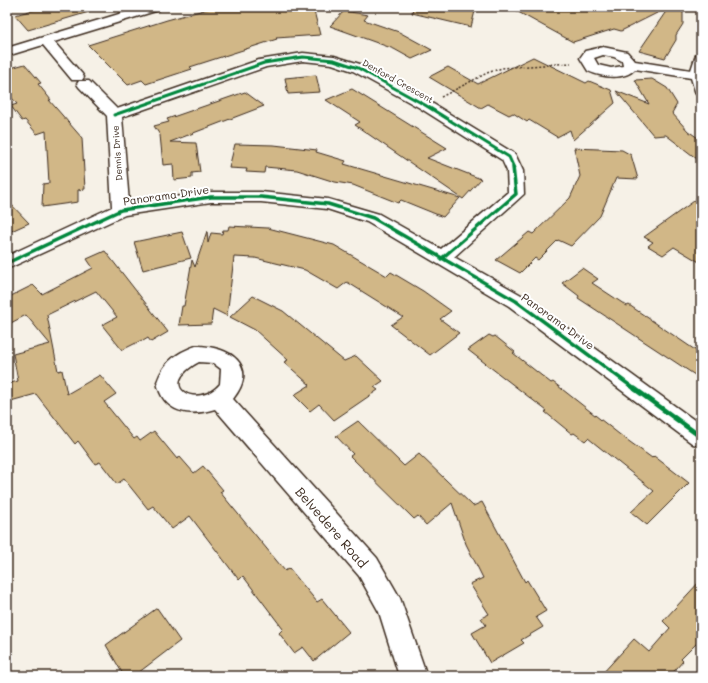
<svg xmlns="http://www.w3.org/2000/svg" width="708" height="683" font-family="Mali,sans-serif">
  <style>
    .building { fill: #d1b787; stroke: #3b2a1e }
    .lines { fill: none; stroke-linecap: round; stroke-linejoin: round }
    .minor-casing { stroke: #3b2a1e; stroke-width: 3 }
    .path { stroke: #3b2a1e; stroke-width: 1.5; stroke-dasharray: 2 2; stroke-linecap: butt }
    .minor { fill: #fff; fill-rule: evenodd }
    .cycleway-far2-casing { stroke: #fff; stroke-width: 4.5 }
    .cycleway-far1-casing { stroke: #fff; stroke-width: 6 }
    .cycleway-casing { stroke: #fff; stroke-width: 8 }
    .cycleway-far2 { stroke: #00873e; stroke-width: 3 }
    .cycleway-far1 { stroke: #00873e; stroke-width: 3.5 }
    .cycleway { stroke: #00873e; stroke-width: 5 }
    .labels { text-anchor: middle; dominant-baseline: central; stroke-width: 4; stroke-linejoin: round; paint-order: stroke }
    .far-street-label { font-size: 9px; fill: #3b2a1e; stroke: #fff }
    .street-label { font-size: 11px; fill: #3b2a1e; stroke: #fff }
    .near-street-label { font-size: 13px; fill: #3b2a1e; stroke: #fff }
  </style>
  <rect width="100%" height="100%" fill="#f6f1e7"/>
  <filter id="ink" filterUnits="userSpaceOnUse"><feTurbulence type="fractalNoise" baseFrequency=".025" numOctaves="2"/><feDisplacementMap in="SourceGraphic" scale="8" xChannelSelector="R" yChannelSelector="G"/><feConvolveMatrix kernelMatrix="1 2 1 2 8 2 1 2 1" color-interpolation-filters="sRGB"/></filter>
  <g filter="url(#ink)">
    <path class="building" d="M44 7H89V12L28 30 15 15Z
      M215 7H313L320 35 276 38 277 39 190 67 192 69 146 84 142 80 128 85 88 45 167 20Z
      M413 7H476L471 27 412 13Z
      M509 7H669L621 31 614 29 573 42Z
      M669 7H683V24L676 35V40L665 58 639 51Z
      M344 11 368 15 364 20 399 32 432 50 412 59 394 49 330 26Z
      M533 57 586 83 589 81 611 90 615 103 573 140 570 130 557 137 529 120 527 122 513 113 509 115 488 104 481 108 429 77 448 67 478 84Z
      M25 64 41 83 38 84 51 100H49L82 138 85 189 78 190V202L42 207 43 184 49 183 46 131 37 134 25 120 22 121 11 106 17 104 7 92V69Z
      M316 75 320 92 288 94 285 78Z
      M652 79 667 88 677 104 672 113 688 131 701 140V162L666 135 654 136 616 91 649 104 635 80Z
      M352 89 447 148 427 158 481 179 463 199 355 125 360 122 326 100Z
      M245 92 264 106 170 142 196 143 200 172 192 173V178L174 180 173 164 163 165 160 135 154 126 169 122 167 119Z
      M235 144 274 145 317 150 316 152 346 161 344 164 460 198 443 217 401 200 398 203 353 185 335 182 297 170 265 167 264 173 246 172 247 169 229 168Z
      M574 148 622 150 631 155 638 179 616 178 600 216 571 246 558 240 538 260 535 258 520 273 496 260 529 232 533 234 570 198 580 176Z
      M701 196V263L674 247 663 255 648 246 653 242 644 237Z
      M7 200 29 223 7 233Z
      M229 226 268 228 334 245 387 276 391 272 423 291 451 311 440 319 459 333 430 355 391 325 403 317 347 282 338 289 305 270 255 258 234 257 227 316 213 309 211 324 179 325 182 306H184L192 260 195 267 207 231 208 243 211 233 222 234 223 230H228Z
      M182 232 191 258 143 270 134 242Z
      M105 251 168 332 151 342 148 338 143 341 142 340 122 350 102 325 117 317 96 291 47 315 58 371 62 370 67 394 100 375 116 394 104 402 134 439 137 437 140 441 154 431 177 459 180 457 194 473 203 466 223 490 220 492 285 571 289 568 317 602 322 599 349 632 314 661 303 647 294 653 279 633 283 629 243 576 239 580 190 516 172 529 153 506 148 509 124 479 117 484 100 462 95 464 78 441 75 444 36 394 7 402V384L18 381 13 354 50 344 26 315 7 325V298L33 285 42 294 93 268 87 259Z
      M582 268 598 279 592 283 627 306 629 305 701 354V379L578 298 579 296 562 283Z
      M253 296 283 311 344 361 356 356 383 381 374 387 378 390 334 420 319 404 310 411 294 395 310 385 284 362 288 360 255 330 230 317Z
      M489 335 493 337 495 336 515 352 513 353 551 383 553 382 619 434 652 458 654 456 689 483 647 525 631 512 654 491 588 438 585 441 574 433 572 434 545 412 547 411 468 350Z
      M358 421 404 466 419 454 473 506 482 502 525 582 527 580 546 611 536 617 543 627 521 640 524 643 490 663 472 633 486 625 481 618 489 614 470 584 483 578 466 544 452 503 426 525 418 516 414 519 350 456 353 454 336 436Z
      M701 580V639L681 659 683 661 670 676H600L634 639 649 652 670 628 663 621Z
      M157 608 180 641 134 676H124L106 645Z"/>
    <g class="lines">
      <g class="minor-casing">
        <path id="minor" d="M142 7H161L159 10 54 42 82 74 84 77 82 80H72L43 45 7 56V48Z
          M603 47 627 52 635 61 691 70 696 55 701 54V95L696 94 691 78 635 69C624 81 601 77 588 71L580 58 585 51ZM603 55 614 57 622 61 623 66 611 68 598 65 594 58Z
          M303 53 334 56 363 65 430 102 515 154 523 171 524 194 454 257 523 296 701 425V446L693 444 509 306 367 222 327 209 261 202H211L125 215 7 269V256L112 207 107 116 79 87 77 84 79 81H89L117 109 259 60ZM303 61 332 64 353 71 420 108 502 160 507 171 508 192 441 249 379 214 328 199 261 192H211L129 203 122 117 266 67Z
          M196 346C229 346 260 365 233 399L377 558 400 598 427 676H399L379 612 359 576 215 409C189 417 163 413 157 382 164 362 176 353 196 346ZM199 362 213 363 221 369 220 384C197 411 154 386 199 362Z"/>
      </g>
      <path class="path" d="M441 97 487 73 502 68 571 63"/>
      <use href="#minor" class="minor"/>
      <g class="cycleway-far2-casing">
        <path id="cycleway-far2" d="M114 115 264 63 303 57 334 60 358 68 425 105 509 157 514 168"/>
      </g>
      <g class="cycleway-far1-casing">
        <path id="cycleway-far1" d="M441 259 516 194 513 167
          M7 263 121 210 211 197H261L328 204 373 218 516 301 636 390"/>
      </g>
      <g class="cycleway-casing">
        <path id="cycleway" d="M635 389 701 437"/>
      </g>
      <use href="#cycleway-far2" class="cycleway-far2"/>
      <use href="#cycleway-far1" class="cycleway-far1"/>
      <use href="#cycleway" class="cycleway"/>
    </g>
  </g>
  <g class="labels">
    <g class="far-street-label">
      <text transform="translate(398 81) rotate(29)">Denford Crescent</text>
      <text transform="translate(117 153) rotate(-94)">Dennis Drive</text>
    </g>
    <g class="street-label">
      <text transform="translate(166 195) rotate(-8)">Panorama Drive</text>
      <text transform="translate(558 321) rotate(36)">Panorama Drive</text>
    </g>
    <g class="near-street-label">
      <text transform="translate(332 527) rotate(49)">Belvedere Road</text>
    </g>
  </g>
  <rect width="708" height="683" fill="none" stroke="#fff" stroke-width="24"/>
  <rect x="12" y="12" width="684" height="659" fill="none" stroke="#3b2a1e" stroke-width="1.5" filter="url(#ink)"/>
</svg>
